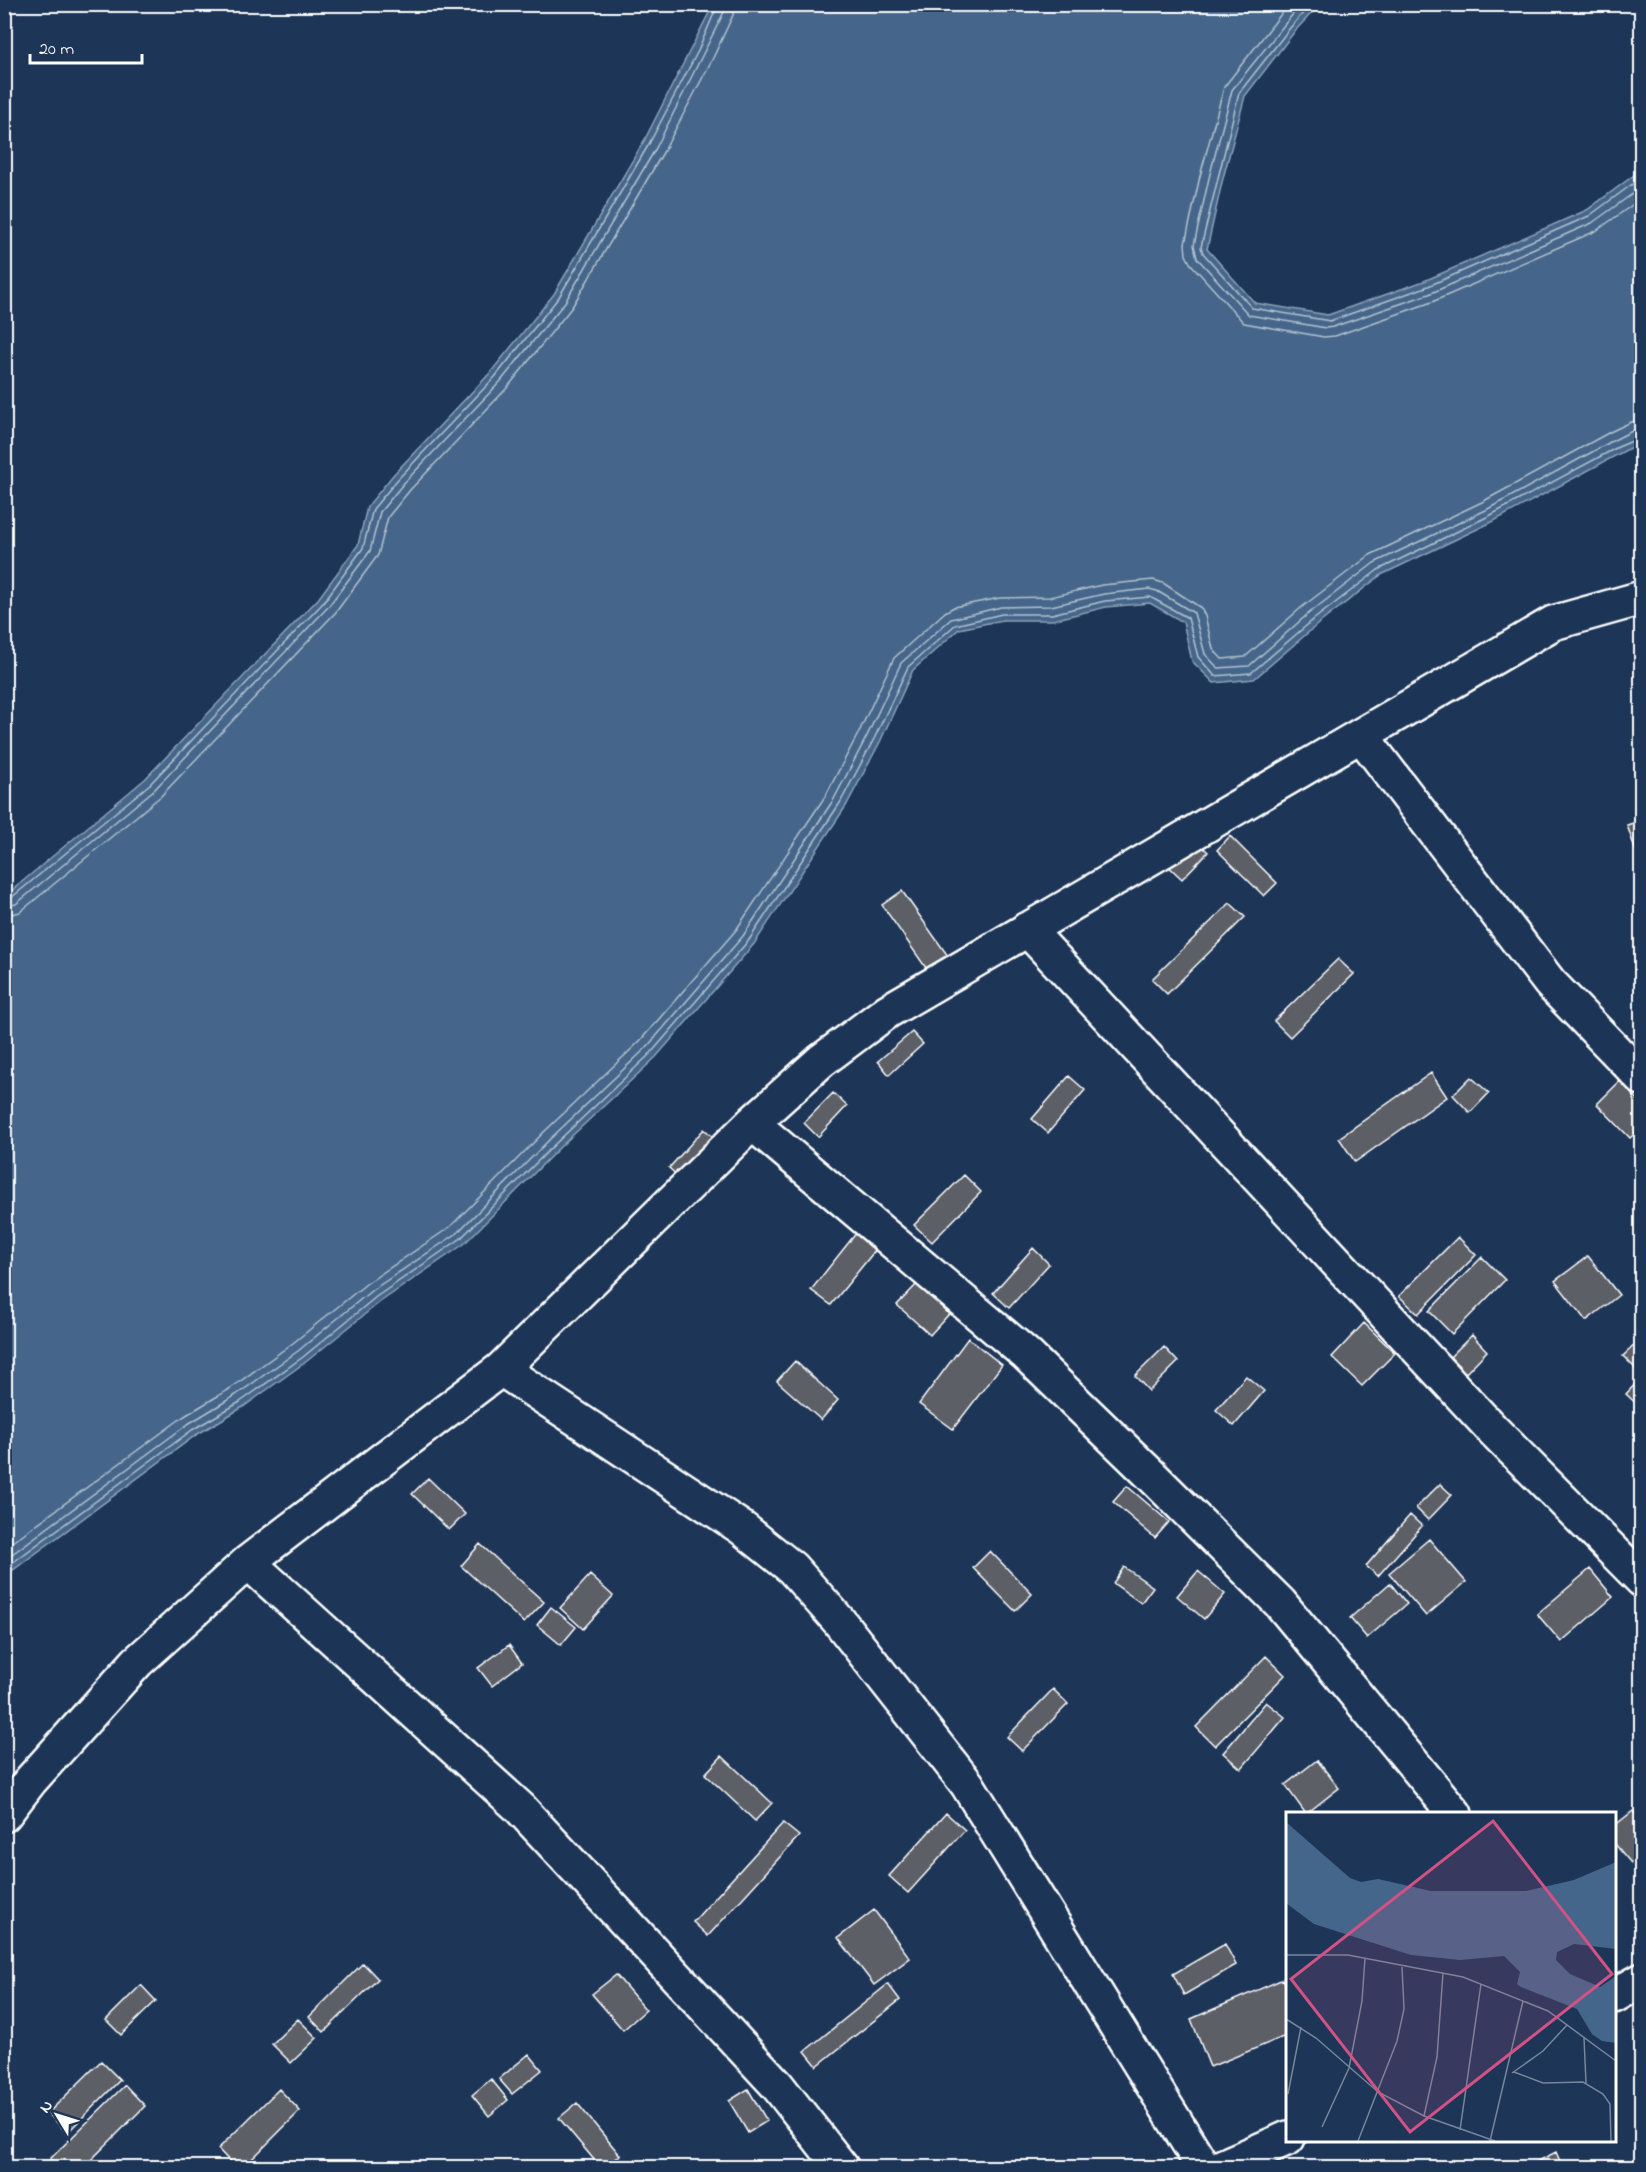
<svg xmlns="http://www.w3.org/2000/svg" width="1646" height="2172" font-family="'Indie Flower',sans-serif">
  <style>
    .water { fill: #44668a; stroke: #8fa3b9; stroke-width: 1.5 }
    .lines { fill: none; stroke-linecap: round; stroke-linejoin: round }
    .shore { stroke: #b4c2d0; stroke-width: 1.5 }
    .building { fill: #5c5e66; stroke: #fff; stroke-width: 1.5 }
    .minor-casing { stroke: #fff; stroke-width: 38 }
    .minor { stroke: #1d3557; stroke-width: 33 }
    .inset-road { fill: none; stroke: #77869a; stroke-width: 1.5 }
    .view { fill: #d15284; fill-opacity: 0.15; stroke: #d15284; stroke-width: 3 }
    .inset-edge { fill: none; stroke: #fff; stroke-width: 3 }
  </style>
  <rect width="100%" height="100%" fill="#1d3557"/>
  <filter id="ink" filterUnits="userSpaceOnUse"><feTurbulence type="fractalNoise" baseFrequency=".0167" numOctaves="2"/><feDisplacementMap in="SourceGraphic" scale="12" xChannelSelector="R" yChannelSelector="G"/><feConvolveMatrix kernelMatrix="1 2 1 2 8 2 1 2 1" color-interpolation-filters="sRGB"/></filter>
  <g filter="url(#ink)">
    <path class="water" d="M713 5H1319L1295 31 1245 96 1222 182 1207 249 1255 303 1328 315 1424 281 1587 210 1641 170V442L1492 522 1381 575 1317 625 1254 679 1214 683 1192 661 1183 622 1150 603 1106 607 1053 620H1003L959 629 913 670 880 742 846 806 754 944 656 1057 559 1148 464 1244 380 1302 307 1361 243 1407 196 1435 5 1576V896L145 779 318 599 358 545 367 507 393 475 490 373 554 294 644 141Z"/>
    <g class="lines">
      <path class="shore" d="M1289 4 1224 87 1200 176 1185 244 1186 255 1190 263 1244 323 1324 337 1335 336 1432 302 1596 231 1642 198
        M1301 4 1232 90 1209 178 1194 245 1197 258 1249 315 1326 328 1333 327 1429 294 1592 223 1642 187
        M1311 4 1290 28 1239 93 1201 247 1203 253 1252 308 1330 321 1426 287 1589 216 1642 177
        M4 900 11 898 150 784 323 603 363 548 373 509 398 479 495 377 559 297 649 144 698 51 718 4
        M4 907 16 904 155 789 328 607 370 551 380 512 403 484 500 382 565 302 656 148 724 12 725 4
        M4 916 20 912 161 796 336 612 378 555 388 517 410 490 507 388 572 307 664 151 713 58 733 15 734 4
        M4 1548 183 1417 231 1388 293 1343 366 1284 450 1227 544 1132 639 1042 736 930 826 795 859 732 894 658 945 612 954 607 1000 598 1050 597 1102 585 1153 580 1163 583 1201 608 1205 616 1213 649 1222 659 1245 657 1302 607 1370 555 1482 502 1610 432 1631 422 1642 420
        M4 1560 188 1424 236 1395 298 1351 371 1291 456 1234 550 1139 646 1048 743 936 834 799 867 736 901 663 951 619 1001 607 1051 606 1104 594 1149 589 1157 591 1194 613 1205 654 1218 668 1249 666 1308 614 1374 563 1486 510 1614 440 1634 430 1642 429
        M4 1569 192 1430 240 1402 303 1357 376 1297 460 1239 555 1144 651 1053 749 940 840 803 874 739 908 667 955 625 1002 614H1052L1105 601 1150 597 1188 618 1198 657 1215 676 1251 673 1313 620 1378 570 1489 516 1618 447 1642 437"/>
    </g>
    <path class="building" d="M1642 820V846L1635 849 1627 825Z
      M1191 836 1208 852 1182 879 1165 863Z
      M1230 836 1277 883 1264 896 1217 850Z
      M902 891 953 963 933 978 882 905Z
      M1230 903 1245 917 1167 994 1152 979Z
      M1338 959 1354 974 1290 1037 1274 1021Z
      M912 1032 923 1044 889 1075 878 1061Z
      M1431 1073 1447 1097 1355 1162 1339 1138Z
      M1069 1076 1085 1090 1048 1133 1032 1119Z
      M1471 1077 1489 1093 1470 1113 1453 1095Z
      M1620 1081 1642 1104V1127L1630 1138 1597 1104Z
      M833 1093 847 1106 818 1137 804 1123Z
      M704 1129 718 1141 683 1181 669 1168Z
      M964 1175 981 1192 932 1242 914 1225Z
      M857 1232 877 1248 831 1305 811 1290Z
      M1458 1237 1476 1255 1418 1314 1399 1296Z
      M1033 1248 1049 1264 1009 1308 993 1293Z
      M1588 1256 1619 1295 1586 1321 1555 1281Z
      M1482 1257 1505 1280 1452 1334 1429 1311Z
      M917 1284 949 1314 930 1335 897 1305Z
      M1364 1323 1395 1353 1362 1386 1332 1357Z
      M1472 1335 1487 1351 1466 1373 1450 1357Z
      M968 1338 1002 1365 953 1429 919 1404Z
      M1642 1338V1375L1623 1356Z
      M1164 1347 1178 1362 1149 1391 1135 1376Z
      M795 1361 838 1400 821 1420 777 1381Z
      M1246 1376 1264 1391 1234 1426 1216 1410Z
      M1639 1380 1642 1383V1409L1626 1394Z
      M428 1478 465 1514 449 1530 412 1494Z
      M1440 1484 1452 1495 1428 1520 1416 1508Z
      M1127 1486 1169 1522 1155 1538 1113 1502Z
      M1410 1515 1422 1526 1378 1576 1366 1566Z
      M1429 1539 1466 1582 1426 1616 1389 1573Z
      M480 1544 544 1602 524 1623 461 1566Z
      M990 1551 1032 1594 1015 1611 973 1568Z
      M1124 1567 1153 1587 1141 1603 1113 1583Z
      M1590 1569 1613 1597 1561 1642 1537 1614Z
      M1198 1571 1225 1594 1204 1619 1177 1596Z
      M590 1575 613 1596 583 1629 560 1608Z
      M1390 1583 1407 1604 1367 1638 1350 1618Z
      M551 1607 576 1627 561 1645 537 1625Z
      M509 1645 522 1663 492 1686 478 1668Z
      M1266 1656 1285 1675 1215 1746 1196 1727Z
      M1053 1689 1068 1704 1022 1751 1007 1737Z
      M1266 1702 1285 1717 1241 1769 1223 1753Z
      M722 1756 772 1803 755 1821 705 1774Z
      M1317 1760 1339 1788 1306 1814 1285 1785Z
      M1633 1811 1642 1821V1855L1631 1863 1614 1843V1826Z
      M946 1813 965 1830 908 1893 889 1876Z
      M783 1823 799 1836 708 1936 693 1922Z
      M874 1910 910 1958 874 1985 838 1938Z
      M1225 1944 1236 1965 1184 1995 1173 1974Z
      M363 1963 378 1979 324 2032 309 2017Z
      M616 1975 646 2010 623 2030 592 1994Z
      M1283 1979 1288 1989V2035L1210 2067 1191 2019Z
      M888 1984 900 2000 817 2066 805 2051Z
      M141 1985 156 2001 121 2035 106 2020Z
      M298 2019 317 2038 291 2063 272 2044Z
      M529 2054 542 2070 512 2094 499 2079Z
      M101 2061 120 2080 67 2133 48 2113Z
      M491 2079 508 2100 489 2116 472 2095Z
      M125 2085 145 2106 83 2168H58L50 2159Z
      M279 2089 300 2111 243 2168H236L218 2149Z
      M748 2089 767 2121 748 2133 729 2101Z
      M577 2103 620 2155 605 2168H601L559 2118Z
      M1556 2152 1563 2168H1536L1534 2163Z"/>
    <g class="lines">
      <g class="minor-casing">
        <path id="minor" d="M1361 735 1550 983 1642 1078
          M1027 929 1494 1431 1642 1580
          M752 1123 1026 1354 1150 1474 1280 1603 1455 1814
          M501 1369 742 1528 792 1568 839 1621 967 1784 1204 2168
          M248 1562 519 1807 777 2085 842 2168
          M4 1815 31 1780 137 1662 248 1562 501 1369 752 1123 821 1061 888 1011 1553 623 1642 598
          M1614 1996 1642 1980
          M1219 2168 1288 2138"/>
      </g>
      <use href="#minor" class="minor"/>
    </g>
  </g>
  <g transform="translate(1286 1812)">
    <rect width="330" height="330" fill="#1d3557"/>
    <path d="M0 10 64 66 75 70 92 67 145 79H240L288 68 330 50V137L288 132 271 140 270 148 284 162 314 175 330 164V231L316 229 306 222 291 197 235 175 231 172 234 160 218 144 174 148 125 143 28 112 0 91Z" fill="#44668a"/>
    <path class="inset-road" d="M0 143H62L177 165 262 199 330 249M0 207 30 226 92 280 138 304 209 329M298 226 300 271M228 260 257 271 297 270 317 282 324 292 325 329M226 261 257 239 281 213M2 282 15 215M138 304 151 245 157 161M36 315 63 256 76 189 79 146M174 318 195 172M72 329 111 229 118 197 116 155M204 329 237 189"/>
    <path class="view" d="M207 9 326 162 124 320 5 167Z"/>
    <rect width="330" height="330" class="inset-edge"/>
  </g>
  <rect width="1646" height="2172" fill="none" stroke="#1d3557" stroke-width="24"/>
  <rect x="12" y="12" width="1622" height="2148" fill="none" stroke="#fff" stroke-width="2" filter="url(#ink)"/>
  <g transform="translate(57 2115) rotate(308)" stroke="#1d3557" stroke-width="4.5" paint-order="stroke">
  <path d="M0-4.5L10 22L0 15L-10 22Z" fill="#ffffff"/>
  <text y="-9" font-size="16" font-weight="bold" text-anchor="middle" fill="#ffffff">N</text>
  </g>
  <path d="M30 54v9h112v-9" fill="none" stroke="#ffffff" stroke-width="3"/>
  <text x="39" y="54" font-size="18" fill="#ffffff" stroke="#1d3557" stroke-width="4.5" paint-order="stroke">20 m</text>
</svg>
